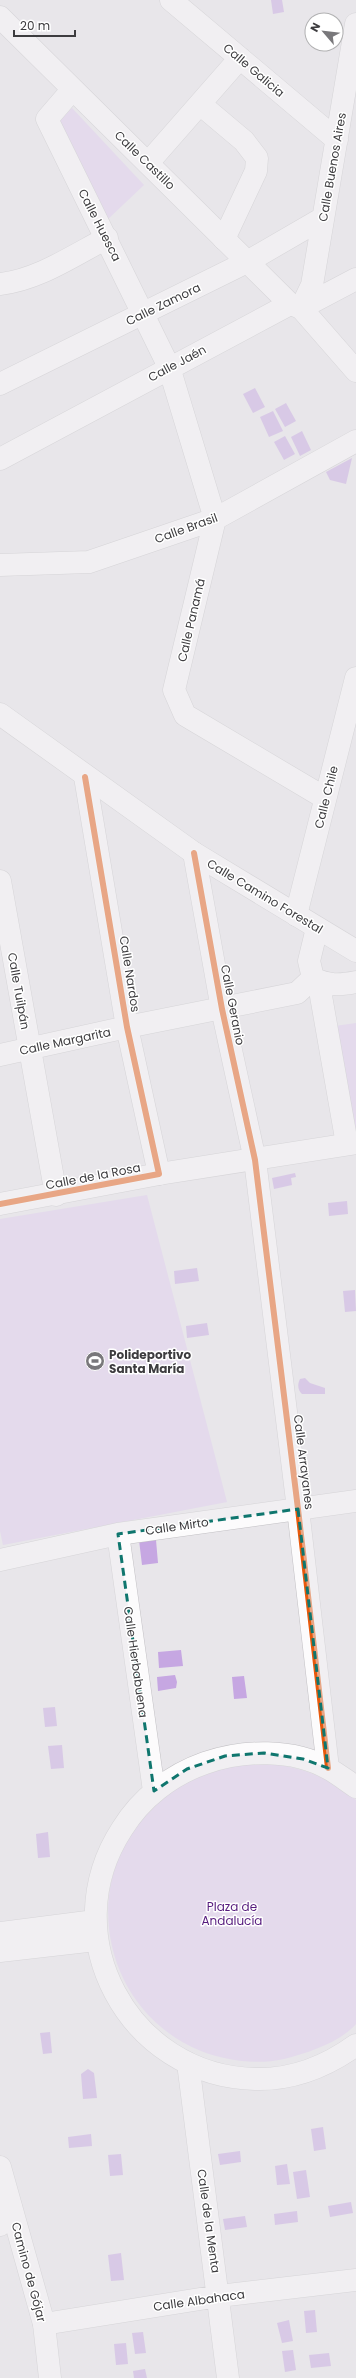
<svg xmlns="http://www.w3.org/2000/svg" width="356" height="2378" font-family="Poppins,sans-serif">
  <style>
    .green { fill: #dfccf0 }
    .water { fill: #c6a7e2 }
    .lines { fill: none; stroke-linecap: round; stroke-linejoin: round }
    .street-casing { stroke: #c2c0c4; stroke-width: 23 }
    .secondary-casing { stroke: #c2c0c4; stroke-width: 23 }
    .street { stroke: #fcfbfc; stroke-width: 22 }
    .secondary { stroke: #fcfbfc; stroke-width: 22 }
    .cycleway-casing { stroke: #fff; stroke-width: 8 }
    .cycleway { stroke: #e8590c; stroke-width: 6 }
    .marked { fill: none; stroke: #0f766e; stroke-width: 3; stroke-dasharray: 8 5; stroke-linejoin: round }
    .labels { text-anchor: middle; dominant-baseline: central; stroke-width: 3; stroke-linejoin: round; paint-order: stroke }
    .street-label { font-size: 12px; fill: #3d3c3f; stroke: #fff }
    .poi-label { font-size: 12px; font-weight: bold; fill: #3d3c3f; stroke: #fff; text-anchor: start }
    .park-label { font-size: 12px; fill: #561b7d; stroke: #fff }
  </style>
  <rect width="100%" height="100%" fill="#e8e6ea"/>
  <path class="green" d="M72 108 144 185 106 221 60 121Z
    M356 1023V1131H354L335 1026Z
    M147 1195 227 1502 3 1545 0 1531V1219Z
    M261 1762C301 1768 323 1773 356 1800V2024C339 2043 307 2053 284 2059 256 2065 227 2061 201 2051 95 2008 75 1865 166 1795 182 1782 201 1770 222 1766 234 1764 248 1763 261 1762Z"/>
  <path class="water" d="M271 0H282L284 12 273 14Z
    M255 388 265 407 253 413 243 394Z
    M286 403 296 421 285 427 275 409Z
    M273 411 283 431 269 437 260 417Z
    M302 431 311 450 300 456 291 437Z
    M285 436 295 454 284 460 274 442Z
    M352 458 346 484 330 480 326 472Z
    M295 1173 296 1177 291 1178 292 1185 274 1189 272 1178Z
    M347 1201 348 1214 329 1216 328 1203Z
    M197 1268 199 1281 175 1284 174 1271Z
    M355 1290 356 1311 345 1312 343 1291Z
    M207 1323 209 1335 187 1338 186 1326Z
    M305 1378 310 1383 325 1388V1394H302C298 1390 297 1385 300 1379Z
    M139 1540H156L158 1563 142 1565Z
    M181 1650 183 1666 159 1668 158 1652Z
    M175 1675 177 1682 176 1688 158 1691 157 1677Z
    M244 1676 247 1698 234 1699 232 1677Z
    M55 1707 57 1726 45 1727 43 1708Z
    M62 1745 64 1768 51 1769 48 1746Z
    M48 1832 50 1857 38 1858 36 1834Z
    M50 2032 52 2053 43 2054 40 2033Z
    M88 2069 94 2073 97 2098 83 2099 81 2074Z
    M323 2127 326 2149 314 2151 311 2129Z
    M91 2134 92 2146 69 2148 68 2137Z
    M240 2151 241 2162 220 2165 218 2154Z
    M121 2154 123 2175 110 2176 108 2155Z
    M287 2164 290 2184 277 2185 275 2166Z
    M306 2170 310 2197 297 2199 293 2172Z
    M351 2202 353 2213 330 2217 328 2206Z
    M297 2211 298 2222 275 2225 274 2214Z
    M245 2216 247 2227 225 2230 223 2219Z
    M121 2253 124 2280 111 2281 108 2255Z
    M315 2310 317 2332 306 2333 304 2311Z
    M289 2320 293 2341 282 2343 277 2323Z
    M143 2332 146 2353 135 2354 132 2333Z
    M126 2343 128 2364 116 2365 114 2344Z
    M293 2350 296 2370 285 2372 282 2351Z
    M329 2353 331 2366 311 2368 309 2355Z
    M145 2369 147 2378H134L133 2371Z"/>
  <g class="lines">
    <g class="street-casing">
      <path id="street" d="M171 0 337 140
        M72 90 47 119 169 367 215 519 174 690 185 715 325 798
        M200 104 244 141 257 158 256 171 224 239
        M148 163 240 58
        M0 284C38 280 74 255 107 238
        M301 308 312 285 356 24
        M301 308 356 279
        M0 384 247 262 323 218
        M0 459 290 304
        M0 565 89 562 215 519 356 441
        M85 777 127 1027 159 1174
        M194 853 222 1009 255 1160 298 1509 328 1768
        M0 881 56 1195
        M296 915 356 678
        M317 928 309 961 313 978C328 986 340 985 356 982
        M324 984 321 996 347 1144
        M0 1055 127 1027 297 993 313 978
        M118 1534 154 1791
        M0 1560 118 1534 356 1501
        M356 1787C347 1781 338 1774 329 1769 293 1748 243 1750 205 1763 171 1775 141 1798 122 1829 53 1935 128 2076 255 2079 292 2080 327 2066 356 2045
        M0 1933 95 1921
        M0 1951 96 1940
        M188 2063 228 2378
        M0 2225 11 2208
        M44 2324 219 2296 356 2280"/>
    </g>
    <g class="secondary-casing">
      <path id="secondary" d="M0 17 290 304 301 308 356 371
        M0 714 194 853 356 951
        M0 1204 159 1174 356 1143
        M0 2167 44 2324 50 2378"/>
    </g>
    <use href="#street" class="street"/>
    <use href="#secondary" class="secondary"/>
    <g class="cycleway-casing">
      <path id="cycleway" d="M194 853 222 1009 255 1160 298 1509 328 1768
        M0 1204 159 1174 127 1027 85 777"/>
    </g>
    <use href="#cycleway" class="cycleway"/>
  </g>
  <path d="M0 0H356V2378H0ZM298 1509 328 1768 303 1759 264 1753 225 1756 187 1769 154 1791 118 1534Z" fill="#e8e6ea" fill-opacity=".55" fill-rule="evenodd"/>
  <path class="marked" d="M298 1509 328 1768 303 1759 264 1753 225 1756 187 1769 154 1791 118 1534Z"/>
  <defs>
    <g id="stadium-disc" transform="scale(1)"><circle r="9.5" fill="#79787b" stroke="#fff"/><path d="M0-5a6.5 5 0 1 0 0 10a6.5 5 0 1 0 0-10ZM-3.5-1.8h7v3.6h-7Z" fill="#fff"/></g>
  </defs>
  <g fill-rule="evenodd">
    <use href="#stadium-disc" x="95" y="1361"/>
  </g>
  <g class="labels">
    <g class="street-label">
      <text transform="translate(254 70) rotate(40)">Calle Galicia</text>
      <text transform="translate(145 160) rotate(44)">Calle Castillo</text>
      <text transform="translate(332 167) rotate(-80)">Calle Buenos Aires</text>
      <text transform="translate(100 225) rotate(63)">Calle Huesca</text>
      <text transform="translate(163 304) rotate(-26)">Calle Zamora</text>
      <text transform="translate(177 363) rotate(-28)">Calle Jaén</text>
      <text transform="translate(186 528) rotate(-20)">Calle Brasil</text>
      <text transform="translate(191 620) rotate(-77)">Calle Panamá</text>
      <text transform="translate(326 797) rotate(-76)">Calle Chile</text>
      <text transform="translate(265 896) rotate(31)">Calle Camino Forestal</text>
      <text transform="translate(130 974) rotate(81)">Calle Nardos</text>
      <text transform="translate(19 991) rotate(80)">Calle Tuilpán</text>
      <text transform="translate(233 1005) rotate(79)">Calle Geranio</text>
      <text transform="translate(65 1041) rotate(-12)">Calle Margarita</text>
      <text transform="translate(93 1176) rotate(-11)">Calle de la Rosa</text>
      <text transform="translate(304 1462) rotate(83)">Calle Arrayanes</text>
      <text transform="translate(177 1526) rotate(-8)">Calle Mirto</text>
      <text transform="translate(136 1662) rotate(82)">Calle Hierbabuena</text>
      <text transform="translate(209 2221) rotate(82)">Calle de la Menta</text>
      <text transform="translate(29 2272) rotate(75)">Camino de Gójar</text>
      <text transform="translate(199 2300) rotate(-8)">Calle Albahaca</text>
    </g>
    <g class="poi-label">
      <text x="109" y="1354">Polideportivo<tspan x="109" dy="14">Santa María</tspan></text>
    </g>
    <g class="park-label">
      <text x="232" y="1906">Plaza de<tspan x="232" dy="14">Andalucía</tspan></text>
    </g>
  </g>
  <g transform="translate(324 32) rotate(298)"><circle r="19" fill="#ffffff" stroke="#b1b1b2"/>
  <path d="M0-3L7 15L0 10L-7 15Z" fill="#79787b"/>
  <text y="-6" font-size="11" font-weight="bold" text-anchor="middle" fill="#3d3c3f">N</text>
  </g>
  <path d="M14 30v6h61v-6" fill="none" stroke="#3d3c3f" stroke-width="2"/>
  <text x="20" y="30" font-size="12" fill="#3d3c3f" stroke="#ffffff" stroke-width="3" paint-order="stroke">20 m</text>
</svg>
